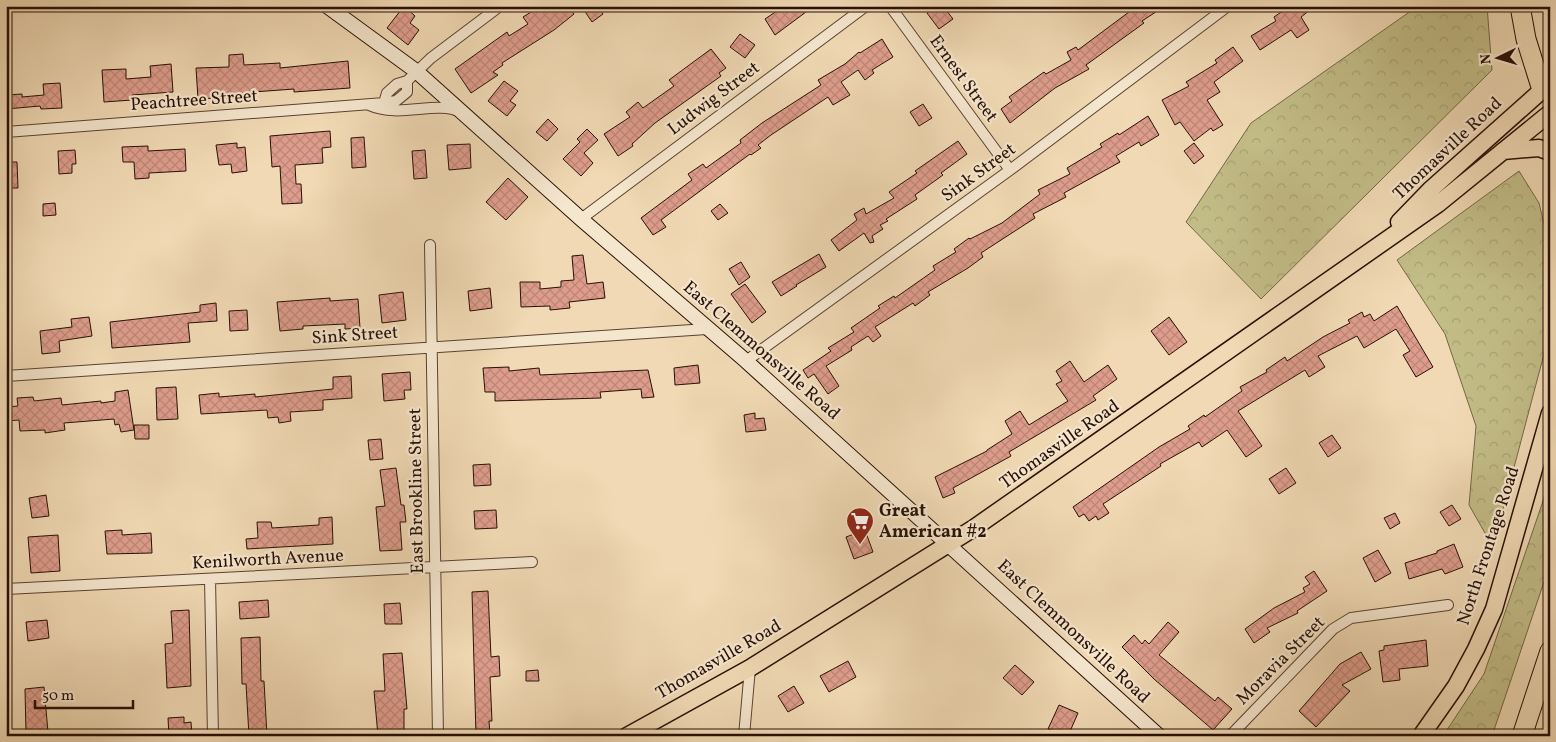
<svg xmlns="http://www.w3.org/2000/svg" width="1556" height="742" font-family="Vollkorn,serif">
  <style>
    .forest { fill: url(#forest-crowns); stroke: #756646 }
    .building { fill: url(#building-cross-hatch); stroke: #281006 }
    .lines { fill: none; stroke-linecap: round; stroke-linejoin: round }
    .street-casing { stroke: #5a4232; stroke-width: 12 }
    .secondary-casing { stroke: #281006; stroke-width: 16 }
    .primary-casing { stroke: #281006; stroke-width: 19 }
    .highway-casing { stroke: #281006; stroke-width: 21 }
    .street { stroke: #f5e6ce; stroke-width: 10 }
    .secondary { stroke: #f5e6ce; stroke-width: 14 }
    .primary { stroke: #f0d9b4; stroke-width: 16 }
    .highway { stroke: #f0d9b4; stroke-width: 19 }
    .labels { text-anchor: middle; dominant-baseline: central; stroke-width: 4.5; stroke-linejoin: round; paint-order: stroke }
    .street-label { font-size: 18px; fill: #281006; stroke: #f5e6ce }
    .poi-label { font-size: 18px; font-weight: bold; fill: #281006; stroke: #f5e6ce; text-anchor: start }
  </style>
  <defs>
    <pattern id="forest-crowns" width="20" height="18" patternUnits="userSpaceOnUse" patternTransform="scale(1.25)"><rect width="20" height="18" fill="#c2bc87"/><path d="M2 6a3 3 0 1 1 6 0M12 15a3 3 0 1 1 6 0" fill="none" stroke="#a7a173"/></pattern>
    <pattern id="building-cross-hatch" width="8" height="8" patternUnits="userSpaceOnUse" patternTransform="scale(1.25)"><rect width="8" height="8" fill="#de9d8c"/><path d="M0 0l8 8M0 8l8-8" fill="none" stroke="#be8677"/></pattern>
  </defs>
  <rect width="100%" height="100%" fill="#f0d9b4"/>
  <filter id="stains"><feTurbulence type="fractalNoise" baseFrequency=".004" numOctaves="4"/><feColorMatrix values="0 0 0 0 .2 0 0 0 0 .09 0 0 0 0 .02 0 0 0 .5 -.17"/></filter>
  <radialGradient id="worn" r=".72"><stop offset=".6" stop-color="#630" stop-opacity="0"/><stop offset="1" stop-color="#630" stop-opacity=".3"/></radialGradient>
  <path class="forest" d="M1418 6H1487L1492 70 1261 299 1186 222 1251 123Z
    M1519 171 1539 203 1550 250V280L1544 354 1493 547 1469 505 1476 426 1445 334 1397 260Z
    M1550 475V564L1492 736H1443L1484 674 1542 504Z"/>
  <path class="building" d="M404 6 415 16 410 23 419 30 408 45 387 28Z
    M541 6H568L574 14 554 30 502 63 503 65 493 72 498 75 471 93 455 69 507 32 509 36 528 24 523 17Z
    M590 6H598L603 14 592 22 584 10Z
    M784 6H814L775 35 765 19Z
    M937 6H943L953 19 939 29 927 13Z
    M1137 6H1165L1142 21 1144 23 1086 65 1089 69 1055 88 1010 123 1001 109 1012 101 1009 97 1044 72 1046 74 1071 60 1067 52 1076 47 1078 50Z
    M1290 6H1315L1301 17 1309 30 1297 38 1291 30 1260 50 1251 36 1276 21 1274 17Z
    M740 34 755 45 745 58 730 47Z
    M882 39 893 57 872 70 874 73 865 80 858 70 841 82 850 95 833 105 828 97 771 135 758 145 761 148 751 155 750 154 661 220 666 227 653 235 641 218 692 180 688 174 703 164 706 168 741 143 740 140 762 123 821 85 818 80 845 64 859 52 860 53Z
    M1233 47 1243 61 1214 82 1220 92 1207 100 1223 125 1213 131 1211 128 1194 141 1180 122 1175 125 1162 100 1189 86 1186 82 1217 63 1215 60Z
    M711 49 726 68 719 73 721 76 655 123 632 144 633 146 618 156 604 134 630 117 626 112 638 102 643 108 674 86 669 80Z
    M243 54 244 65 280 63V68L348 61 350 88 294 92V89L253 92V96L198 99 196 68 229 67V55Z
    M171 64 173 92 132 95V100L104 102 102 70 126 69V79L151 77 150 66Z
    M504 81 518 91 510 101 516 105 507 116 488 101Z
    M60 83 62 108 41 109 40 106 6 109V95L22 94V97L44 95 43 84Z
    M923 104 932 118 919 126 910 112Z
    M1148 116 1159 135 1141 146 1139 142 1116 156 1120 162 1064 193 1066 197 1033 214 1035 218 981 253 983 257 968 268 928 292 930 295 915 306 913 303 875 327 881 336 873 342 868 336 851 347 852 350 826 366 839 386 828 394 814 374 808 378 803 370 831 351 828 348 854 332 851 328 880 308 878 306 894 296 895 298 935 270 933 266 956 252 954 249 969 238 970 239 1002 223 1040 194 1038 190 1070 174 1067 168 1102 147 1100 144 1118 133 1119 135Z
    M548 119 558 129 547 141 536 132Z
    M587 129 598 140 584 153 593 163 581 176 563 159 580 142 577 139Z
    M330 131 331 147 322 148 323 163 295 165 296 184H301L302 203 282 204 280 166 272 167 270 136Z
    M364 137 366 167 352 168 351 138Z
    M958 141 967 154 941 173 943 175 915 195 917 199 886 219 888 221 880 225 883 229 872 236 874 242 870 243 864 233 839 251 831 240 857 220 854 214 864 208 866 214 894 198 889 192 917 173 915 171Z
    M237 143V148L245 147 247 171 232 173 231 164 219 165 216 145Z
    M1194 143 1204 156 1194 164 1184 151Z
    M470 144 471 168 449 170 447 145Z
    M148 146V151L185 149 186 171 149 173V178L135 179 134 162H123L122 147Z
    M75 150 76 164H72V173L59 174 58 151Z
    M425 150 427 178 414 179 412 151Z
    M6 162H17L18 188H6Z
    M508 178 528 197 506 220 486 202Z
    M55 203 56 215 43 216V204Z
    M720 204 728 213 718 220 711 211Z
    M819 254 826 267 796 285 797 286 781 296 772 282Z
    M583 255 587 284 603 282 605 298 569 302 570 308 550 310V306L521 307 520 282H540V289L561 287V281L574 280 572 256Z
    M741 262 750 277 739 285 729 269Z
    M745 284 766 312 752 323 731 294Z
    M490 288 492 308 470 311 468 291Z
    M403 292 406 320 382 323 379 295Z
    M330 298V301L358 299 360 328 345 329V324L303 326V329L280 331 277 302Z
    M216 303 217 321 188 323 190 342 112 348 110 322 200 312V305Z
    M1397 306 1433 367 1416 377 1403 355 1410 351 1396 329 1364 348 1357 336 1318 356 1325 367 1309 377 1305 370 1238 411 1262 446 1246 457 1227 430 1202 447 1199 442 1160 464 1161 466 1103 504 1109 513 1098 520 1096 516 1089 521 1084 514 1079 517 1073 507 1159 447 1190 429 1188 426 1204 415 1205 417 1242 391 1240 387 1267 372 1266 370 1285 357 1287 361 1323 337 1350 323 1348 320 1362 312 1364 317 1370 314 1374 321Z
    M247 310 248 330 230 331 229 311Z
    M89 317 92 336 59 341 60 352 42 354 40 331 72 327 71 319Z
    M1169 317 1187 342 1169 355 1151 331Z
    M1070 361 1084 382 1108 365 1117 379 1093 396 1096 400 1009 452 1011 456 953 488 955 493 943 498 935 477 987 451V450L1012 434 1005 421 1020 411 1029 425 1068 401 1056 384 1062 381 1056 371Z
    M698 365 700 383 675 385 674 368Z
    M509 367V371L539 368 540 375 648 370 654 397 642 398 641 389 600 392 601 398 495 401V392H485L483 368Z
    M410 372 411 390H404L405 399 384 401 382 374Z
    M351 376 352 398 323 400V410L290 412 291 421 279 423 278 417 268 418 267 410 201 414 199 395 219 393V397L255 394V397L333 389V377Z
    M176 387 178 419 157 420 156 388Z
    M128 390 134 430 121 432 119 424 115 425 114 419 64 423 65 430 45 433V430L20 431 19 420 6 421V407L18 406 17 398 33 397 34 401 61 398 62 405 101 401V403L115 401V392Z
    M755 413V419L764 418 766 430 746 432 744 415Z
    M134 425H149V439H135Z
    M1332 435 1341 448 1328 457 1319 443Z
    M381 439 383 459 370 460 368 440Z
    M490 464 491 485 474 486 473 465Z
    M396 468 401 505H404L406 522H400L402 550 380 551 376 507 385 506 380 470Z
    M1286 468 1296 483 1279 494 1269 479Z
    M46 495 49 516 32 518 29 498Z
    M1452 505 1461 519 1449 526 1440 512Z
    M496 510 497 528 475 529 474 511Z
    M1395 513 1400 523 1390 529 1384 518Z
    M332 517 333 544 247 549 246 539 258 538 257 522H271L272 528 319 525V518Z
    M122 530V535L151 533 152 553 107 554 105 531Z
    M865 530 873 552 854 559 846 537Z
    M58 535 60 571 31 573 28 537Z
    M1454 544 1463 567 1445 574 1442 569 1409 579 1405 563 1437 553V551Z
    M1378 550 1391 573 1375 582 1363 558Z
    M1314 571 1327 591 1297 611 1298 613 1267 628 1270 632 1254 643 1245 629 1274 608 1305 592 1303 588 1310 584 1305 577Z
    M488 591 491 657 499 656 500 676 490 677 492 721H489L490 736H476L472 592Z
    M268 600 269 617 240 619 239 602Z
    M400 603 402 624H385L384 604Z
    M189 610 191 686 167 688 165 644 173 643 171 611Z
    M47 620 49 638 28 641 26 622Z
    M1168 622 1179 632 1159 655 1215 701 1218 697 1232 709 1213 730 1154 679 1122 647 1134 635 1142 644 1145 640 1149 644Z
    M260 637 261 681H264L267 736H249L246 684H242L241 638Z
    M1426 640 1428 666 1399 669 1400 680 1383 682 1379 651 1384 650V646Z
    M1361 652 1371 669 1342 685 1350 691 1316 727 1299 711 1340 664Z
    M402 653 407 709H404V736H378L374 691H385L383 654Z
    M848 661 856 677 829 692 820 676Z
    M1015 665 1034 682 1022 695 1003 678Z
    M538 670 539 681H526V671Z
    M794 686 804 703 788 712 778 696Z
    M44 687 48 732 26 733 25 689Z
    M1059 705 1078 713 1068 736 1048 729Z
    M184 717V723L191 722 192 736H169L168 718Z"/>
  <g class="lines">
    <g class="street-casing">
      <path id="street" d="M890 6 1010 170
        M384 103 387 93 397 84 407 81 431 58 500 6
        M369 105C401 119 434 100 461 112
        M6 132 384 103 396 101 407 92V81
        M581 219 866 6
        M430 245 438 736
        M746 361 1010 170 1228 6
        M6 376 707 329
        M210 579 213 736
        M6 589 532 562
        M744 736 750 668
        M1230 736 1333 629 1351 618 1448 605"/>
    </g>
    <g class="secondary-casing">
      <path id="secondary" d="M327 6 416 71 581 219 746 361 1159 736"/>
    </g>
    <g class="primary-casing">
      <path id="primary" d="M1503 151 1539 148 1550 152
        M1399 222 1430 190 1550 83
        M627 736 750 668 974 528 1438 204 1550 113
        M1421 736 1456 686 1476 649 1494 609 1550 413"/>
    </g>
    <g class="highway-casing">
      <path id="highway" d="M1520 6 1526 39 1542 90
        M1522 736 1550 651"/>
    </g>
    <use href="#street" class="street"/>
    <use href="#secondary" class="secondary"/>
    <use href="#primary" class="primary"/>
    <use href="#highway" class="highway"/>
  </g>
  <defs>
    <g id="supermarket-pin" transform="scale(1.4375)"><path d="M0 17L-7.5 6A9.5 9.5 0 1 1 7.5 6Z" fill="#8f2418" stroke="#f5e6ce"/><path d="M-6-5.5h2.5l.6 2H6L4.5 2H-2.5L-4.4-4H-6ZM-1.5 3.2a1.3 1.3 0 1 0 .1 0ZM3 3.2a1.3 1.3 0 1 0 .1 0Z" fill="#fff"/></g>
  </defs>
  <g fill-rule="evenodd">
    <use href="#supermarket-pin" x="860" y="521"/>
  </g>
  <g class="labels">
    <g class="street-label">
      <text transform="translate(963 79) rotate(54)">Ernest Street</text>
      <text transform="translate(714 99) rotate(-37)">Ludwig Street</text>
      <text transform="translate(194 101) rotate(-4)">Peachtree Street</text>
      <text transform="translate(1448 149) rotate(-43)">Thomasville Road</text>
      <text transform="translate(979 173) rotate(-36)">Sink Street</text>
      <text transform="translate(355 336) rotate(-4)">Sink Street</text>
      <text transform="translate(761 351) rotate(41)">East Clemmonsville Road</text>
      <text transform="translate(1060 445) rotate(-35)">Thomasville Road</text>
      <text transform="translate(417 491) rotate(-91)">East Brookline Street</text>
      <text transform="translate(1489 546) rotate(-72)">North Frontage Road</text>
      <text transform="translate(268 560) rotate(-3)">Kenilworth Avenue</text>
      <text transform="translate(1073 632) rotate(43)">East Clemmonsville Road</text>
      <text transform="translate(719 660) rotate(-30)">Thomasville Road</text>
      <text transform="translate(1281 661) rotate(-45)">Moravia Street</text>
    </g>
    <g class="poi-label">
      <text x="879" y="511">Great<tspan x="879" dy="21">American #2</tspan></text>
    </g>
  </g>
  <rect width="1556" height="742" fill="none" stroke="#f0d9b4" stroke-width="25"/>
  <rect x="8" y="8" width="1541" height="727" fill="none" stroke="#281006" stroke-width="2.5"/>
  <rect x="12" y="12" width="1531" height="717" fill="none" stroke="#281006"/>
  <g transform="translate(1498 58) rotate(265)" stroke="#f5e6ce" stroke-width="4" paint-order="stroke">
  <path d="M0-4L9 19L0 12L-9 19Z" fill="#281006"/>
  <text y="-8" font-size="14" font-weight="bold" text-anchor="middle" fill="#281006">N</text>
  </g>
  <path d="M35 700v8h98v-8" fill="none" stroke="#281006" stroke-width="2.5"/>
  <text x="42" y="700" font-size="15" fill="#281006" stroke="#f5e6ce" stroke-width="4" paint-order="stroke">50 m</text>
  <rect width="100%" height="100%" filter="url(#stains)"/>
  <rect width="100%" height="100%" fill="url(#worn)"/>
</svg>
